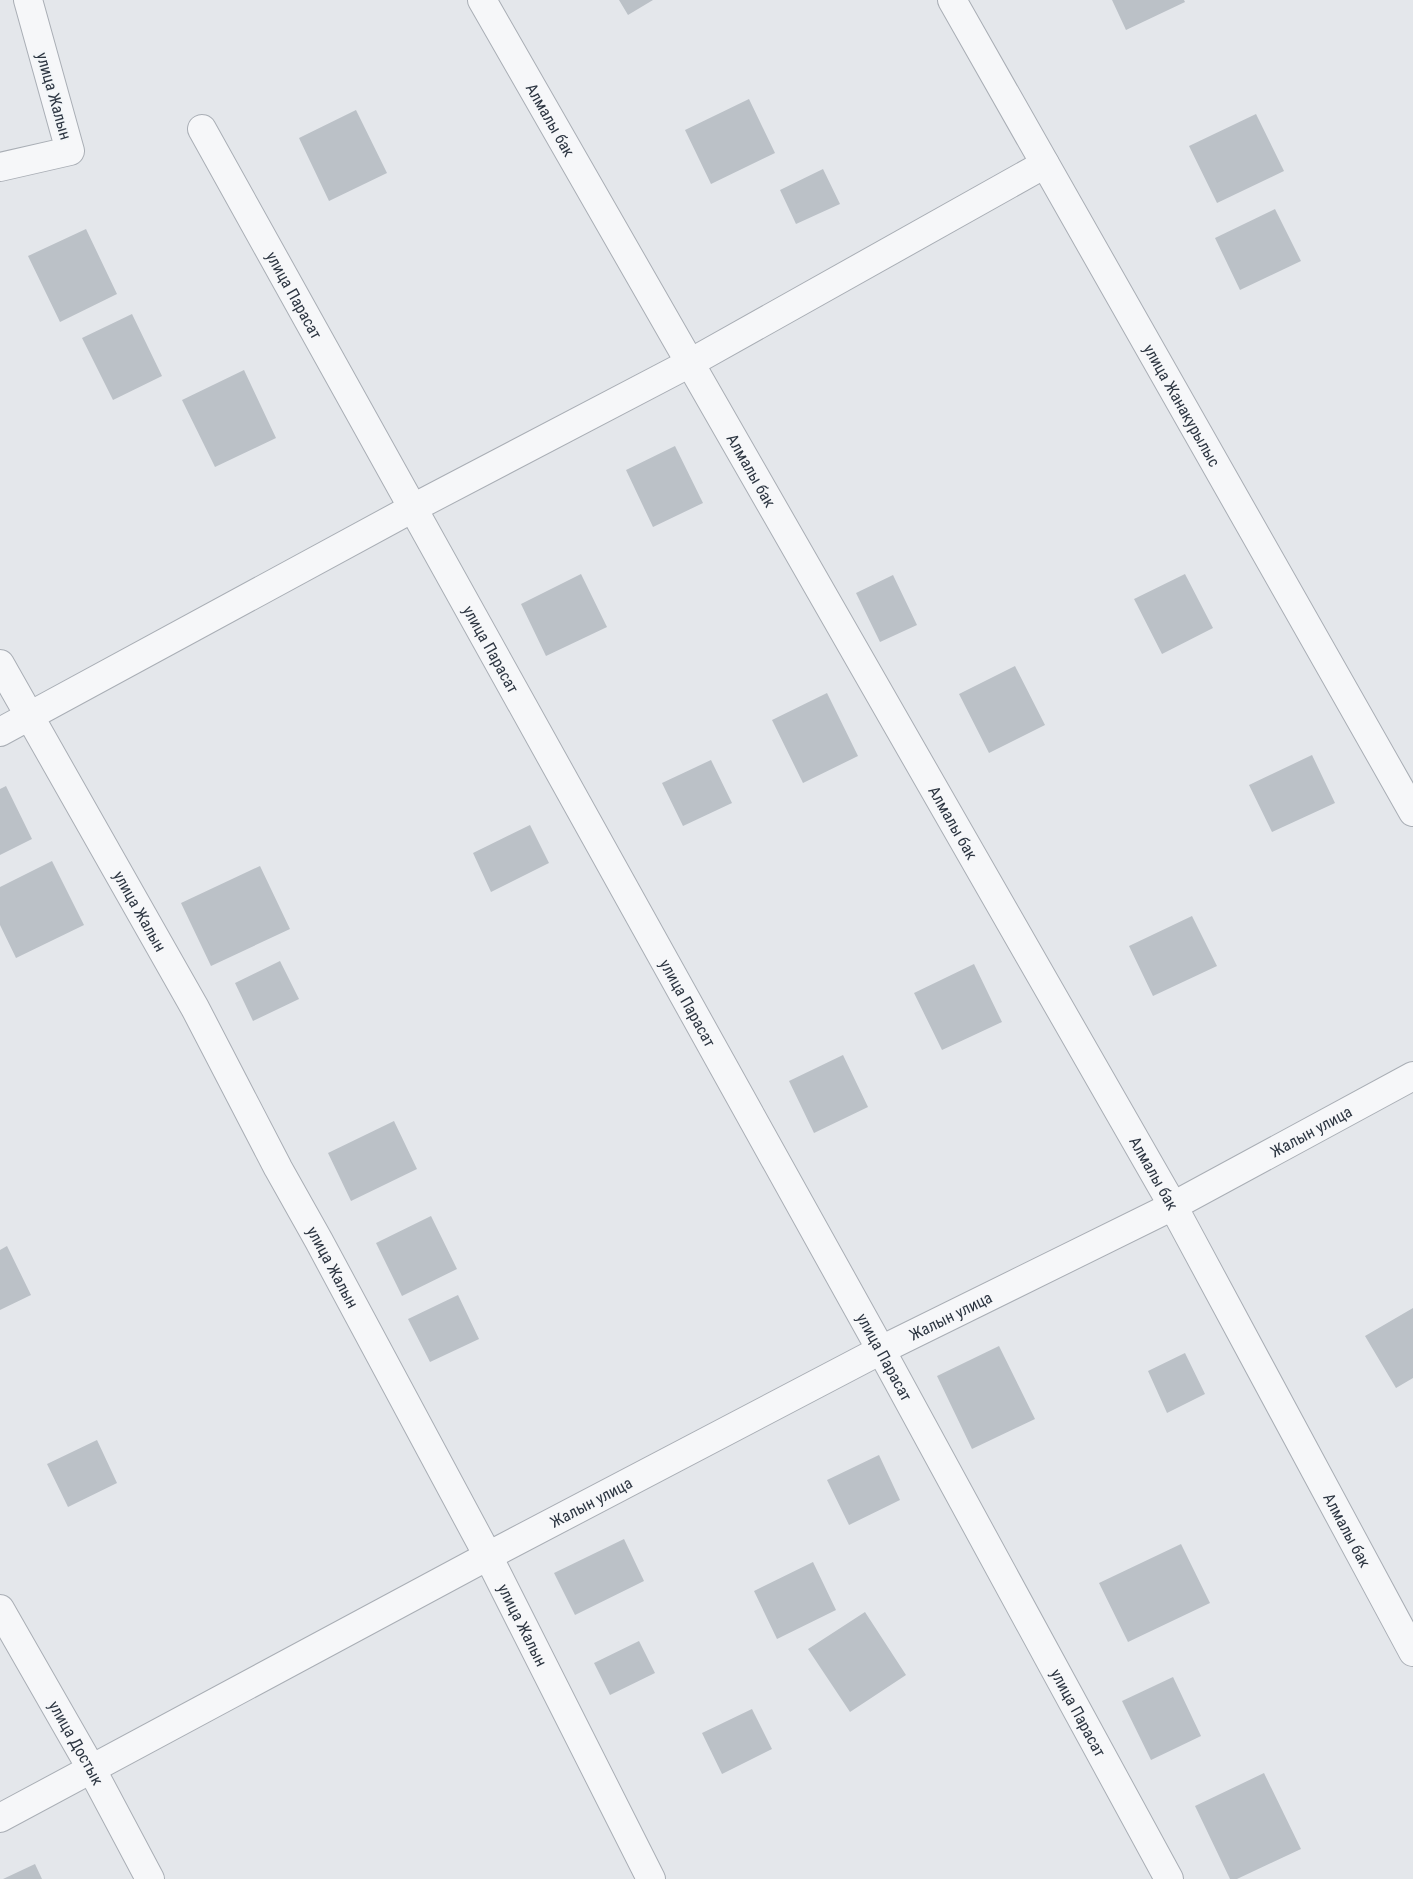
<svg xmlns="http://www.w3.org/2000/svg" width="1413" height="1879" font-family="'Roboto Condensed',sans-serif">
  <style>
    .building { fill: #bbc1c7 }
    .lines { fill: none; stroke-linecap: round; stroke-linejoin: round }
    .minor-casing { stroke: #a9aeb5; stroke-width: 30 }
    .tertiary-casing { stroke: #a9aeb5; stroke-width: 30 }
    .minor { stroke: #f6f7f9; stroke-width: 28 }
    .tertiary { stroke: #f6f7f9; stroke-width: 28 }
    .labels { text-anchor: middle; dominant-baseline: central; stroke-width: 4; stroke-linejoin: round; paint-order: stroke }
    .street-label { font-size: 16px; fill: #2d3642; stroke: #f3f6f8 }
  </style>
  <rect width="100%" height="100%" fill="#e4e7eb"/>
  <path class="building" d="M619 0H653L628 15Z
    M1112 0H1184L1185 2 1126 30Z
    M749 99 775 153 711 184 685 130Z
    M356 110 387 173 329 201 299 138Z
    M1256 114 1284 171 1217 203 1189 146Z
    M823 169 840 204 796 224 780 190Z
    M1275 209 1301 261 1240 290 1215 238Z
    M86 229 117 294 60 322 28 256Z
    M132 314 162 376 113 400 82 338Z
    M244 370 276 438 215 467 182 400Z
    M675 446 703 503 653 527 626 470Z
    M581 574 607 627 546 656 521 604Z
    M1185 574 1213 628 1162 654 1134 599Z
    M893 575 917 625 880 642 856 593Z
    M1015 666 1045 725 989 753 959 694Z
    M827 693 858 756 803 783 772 720Z
    M1312 755 1335 803 1272 832 1249 785Z
    M711 760 732 803 683 826 662 783Z
    M6 786 32 839 0 855V789Z
    M530 825 549 863 491 892 473 853Z
    M52 861 84 925 16 958 0 925V887Z
    M260 866 290 929 211 966 181 903Z
    M1192 916 1217 966 1153 996 1129 946Z
    M280 961 299 999 253 1021 235 983Z
    M974 964 1002 1022 942 1050 914 993Z
    M843 1055 868 1107 814 1133 789 1081Z
    M394 1121 417 1169 351 1201 328 1153Z
    M431 1216 457 1269 402 1296 376 1243Z
    M7 1246 31 1295 0 1310V1250Z
    M458 1295 479 1339 430 1362 408 1319Z
    M1413 1308V1378L1396 1388 1365 1336Z
    M999 1346 1035 1419 972 1449 937 1376Z
    M1185 1353 1205 1394 1167 1413 1148 1371Z
    M97 1440 117 1483 68 1507 47 1464Z
    M879 1455 900 1500 849 1525 827 1480Z
    M624 1539 644 1581 575 1615 554 1573Z
    M1181 1544 1210 1603 1128 1642 1099 1583Z
    M813 1562 836 1610 777 1639 754 1591Z
    M865 1612 906 1675 850 1712 808 1649Z
    M639 1641 655 1673 610 1695 594 1663Z
    M1173 1677 1201 1736 1151 1760 1122 1701Z
    M752 1709 772 1749 722 1774 702 1733Z
    M1264 1773 1301 1849 1237 1879H1230L1195 1806Z
    M35 1864 42 1879H3Z"/>
  <g class="lines">
    <g class="minor-casing">
      <g id="minor">
        <path id="s1" d="M482 0 1173 1206 1413 1652"/>
        <path id="s2" d="M952 0 1413 812"/>
        <path id="s3" d="M202 129 881 1350 1169 1879"/>
        <path d="M0 167 70 151 28 0"/>
        <path id="s4" d="M0 664 195 1008 278 1168 319 1241 488 1556 651 1879"/>
        <path d="M0 732 413 508 690 363 1045 164"/>
        <path id="s5" d="M0 1609 91 1768 150 1879"/>
      </g>
    </g>
    <g class="tertiary-casing">
      <g id="tertiary">
        <path id="s6" d="M0 1818 488 1556 881 1350 1173 1206 1413 1076"/>
      </g>
    </g>
    <use href="#minor" class="minor"/>
    <use href="#tertiary" class="tertiary"/>
  </g>
  <g class="labels">
    <g class="street-label">
      <text transform="translate(54 96) rotate(74)">улица Жалын</text>
      <text stroke="none"><textPath href="#s1" startOffset="138">Алмалы бак</textPath></text>
      <text stroke="none"><textPath href="#s3" startOffset="190">улица Парасат</textPath></text>
      <text stroke="none"><textPath href="#s2" startOffset="466">улица Жанакурылыс</textPath></text>
      <text stroke="none"><textPath href="#s1" startOffset="542">Алмалы бак</textPath></text>
      <text stroke="none"><textPath href="#s3" startOffset="595">улица Парасат</textPath></text>
      <text stroke="none"><textPath href="#s1" startOffset="948">Алмалы бак</textPath></text>
      <text stroke="none"><textPath href="#s4" startOffset="284">улица Жалын</textPath></text>
      <text stroke="none"><textPath href="#s3" startOffset="1000">улица Парасат</textPath></text>
      <text stroke="none"><textPath href="#s6" startOffset="1480">Жалын улица</textPath></text>
      <text stroke="none"><textPath href="#s1" startOffset="1352">Алмалы бак</textPath></text>
      <text stroke="none"><textPath href="#s4" startOffset="689">улица Жалын</textPath></text>
      <text stroke="none"><textPath href="#s6" startOffset="1075">Жалын улица</textPath></text>
      <text stroke="none"><textPath href="#s3" startOffset="1405">улица Парасат</textPath></text>
      <text stroke="none"><textPath href="#s6" startOffset="670">Жалын улица</textPath></text>
      <text stroke="none"><textPath href="#s1" startOffset="1758">Алмалы бак</textPath></text>
      <text stroke="none"><textPath href="#s4" startOffset="1094">улица Жалын</textPath></text>
      <text stroke="none"><textPath href="#s3" startOffset="1810">улица Парасат</textPath></text>
      <text stroke="none"><textPath href="#s5" startOffset="154">улица Достык</textPath></text>
    </g>
  </g>
</svg>
